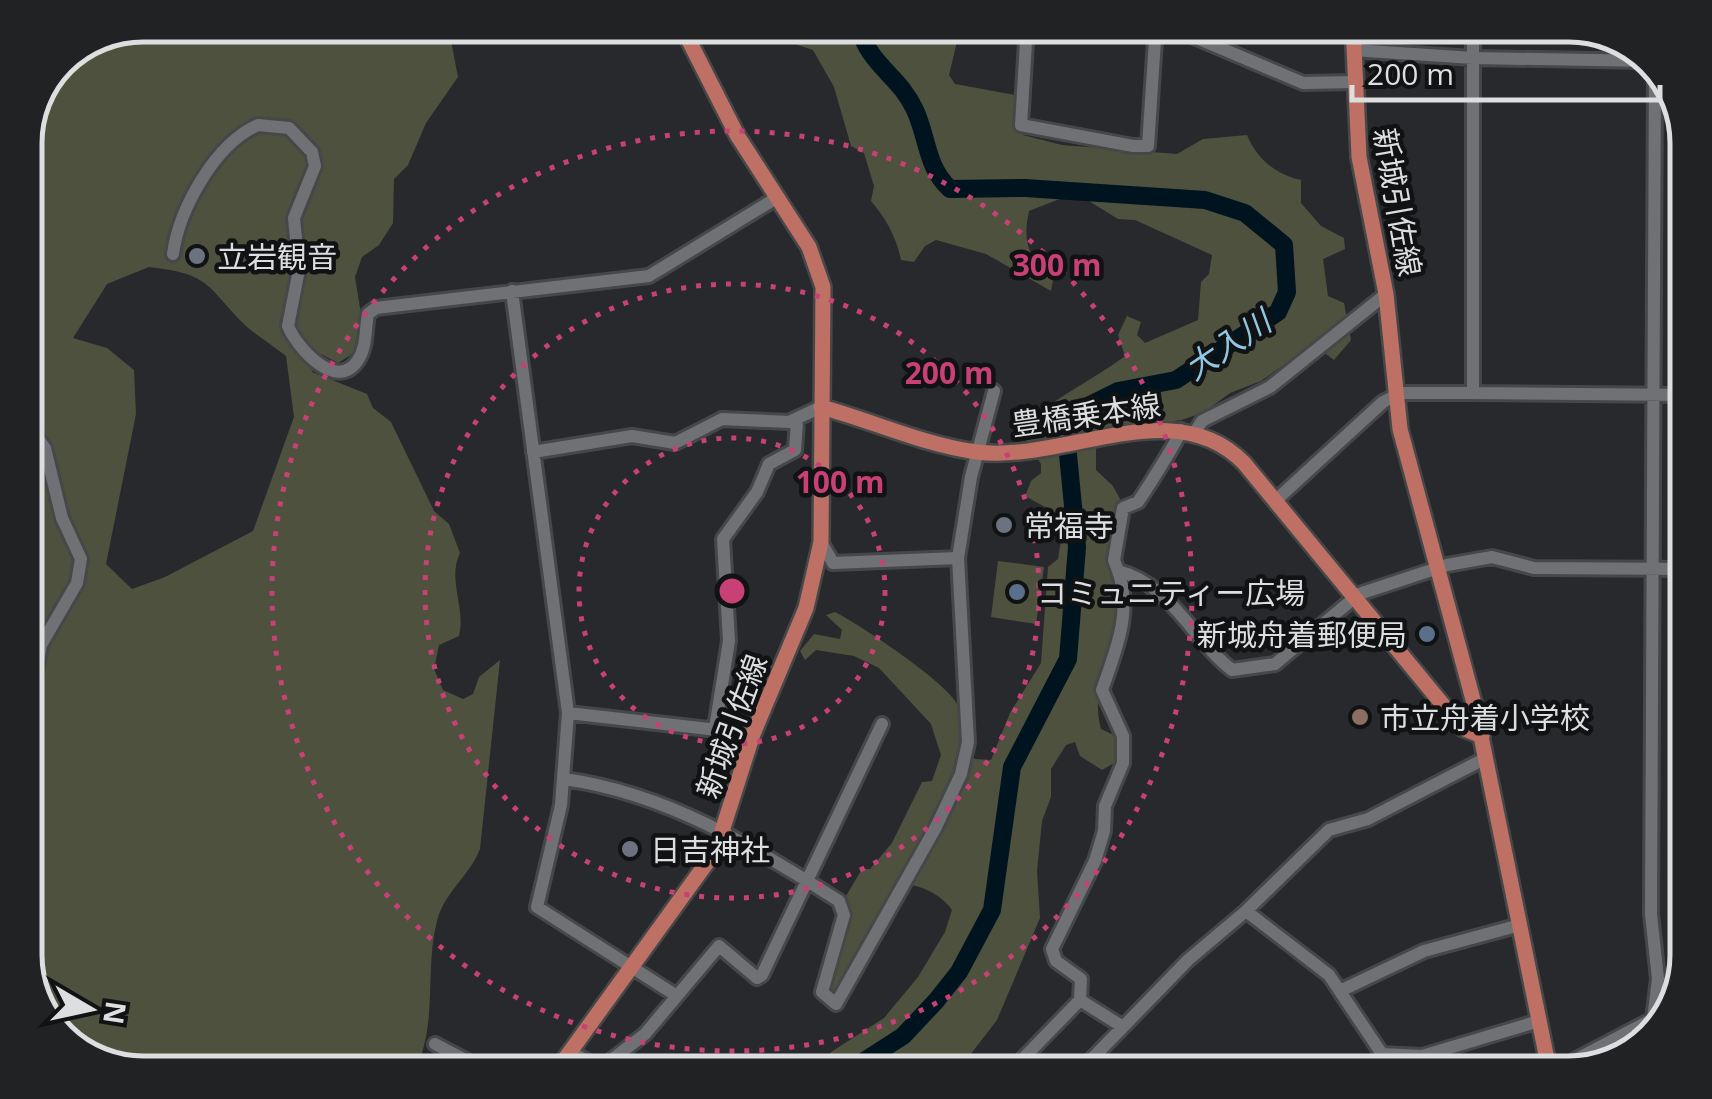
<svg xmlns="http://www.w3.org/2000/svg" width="1712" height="1099" font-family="'Open Sans','Noto Sans JP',sans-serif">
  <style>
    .green { fill: #4e513e; fill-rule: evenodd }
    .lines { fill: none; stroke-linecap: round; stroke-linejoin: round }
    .river { stroke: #001420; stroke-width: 18 }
    .minor-casing { stroke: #464749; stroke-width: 18 }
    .major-casing { stroke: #464749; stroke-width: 20 }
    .minor { stroke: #707174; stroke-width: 12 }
    .major { stroke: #bd7063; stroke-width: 15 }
    .ring { fill: none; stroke: #c74076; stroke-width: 5; stroke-dasharray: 5 10 }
    .worship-dot { fill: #6b7280; stroke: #111213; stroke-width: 4 }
    .service-dot { fill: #5c6f8a; stroke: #111213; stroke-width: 4 }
    .education-dot { fill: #8d6e63; stroke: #111213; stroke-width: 4 }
    .labels { text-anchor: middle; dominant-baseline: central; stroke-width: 9; stroke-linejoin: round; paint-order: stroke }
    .street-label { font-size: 30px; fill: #dddee0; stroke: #111213 }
    .poi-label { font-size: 30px; fill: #dddee0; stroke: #111213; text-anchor: start }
    .water-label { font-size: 32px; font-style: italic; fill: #8fc8e4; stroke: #111213 }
    .rim { fill: none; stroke: #dddee0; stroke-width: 5 }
    .centre { fill: #c74076; stroke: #111213; stroke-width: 5 }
    .ring-label { font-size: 30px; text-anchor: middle; font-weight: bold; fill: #c74076; stroke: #111213; stroke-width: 9; stroke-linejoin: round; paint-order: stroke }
  </style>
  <rect width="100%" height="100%" fill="#28292c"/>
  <path class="green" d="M144 25H448L458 77 426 123 408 165 394 179 393 223 379 245 362 257 355 277 361 314 354 353 338 363 321 354 312 372 367 394 373 408 391 422 434 511 449 524 460 553C447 580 466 607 459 636L439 645 434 669 443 690 463 699 473 694 479 677 500 660 480 849C469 877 445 891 437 921 424 971 439 1027 413 1074 344 1074 128 1088 78 1053 45 1032 36 997 25 962V137L60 59ZM149 267C213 274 206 287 247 327 259 337 273 346 286 356L294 417 253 531 165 577 132 589 106 564 136 414 134 370 107 348 73 338 107 284Z
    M793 25H961L949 75 955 84 1015 95V119L1023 135 1062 145 1177 154 1203 139 1247 135C1256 158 1276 175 1301 180V203L1321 226 1344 238 1345 249 1323 259 1328 296 1344 303 1351 340 1334 360 1313 344 1261 381 1230 393 1204 412 1182 420 1096 432V470L1113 486 1120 499C1106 537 1120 570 1120 608 1121 656 1088 682 1101 729L1116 736 1118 761 1102 770 1080 756 1075 742 1066 745 1051 769V797L1042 821 1037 871 1040 918 997 1020 970 1055 940 1074H823L831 1052 884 1018 918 977 945 932 952 910C940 892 914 882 894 884L845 981 834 995 828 991 846 929V896L862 869H870L892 843 922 782 932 781 941 755 931 724 879 668 854 656 816 650 805 660 800 651 814 634 840 639 842 630 826 615 835 612C862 626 945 681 958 705 965 717 963 738 964 751L975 759 991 760 1010 713 1041 663 1048 567 1058 559 1062 534 1056 513 1025 496 1031 481 1041 473V464L1020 430C1032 411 1101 375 1125 356L1118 335 1127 316 1141 322 1137 335 1145 343 1198 320 1201 282 1209 274 1212 255 1135 220 1118 219 1084 198 1070 195 1029 211C1022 243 1029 259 1053 280L1051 291 986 254 936 240 925 246 914 262 901 260C897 239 886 218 871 201L874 186 864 153 851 146 834 87 813 50 795 44Z
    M998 561 1044 567 1036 624 991 617Z"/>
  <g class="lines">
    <path class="river" d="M844 1074 903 1036 936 1001 959 972 992 910 1012 767 1068 659 1077 547 1066 434 1078 411 1118 391 1176 380 1278 312 1287 292 1284 245 1245 213 1205 200 1025 188 950 189C926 167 928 138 915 110 899 75 869 66 858 25"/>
    <g class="minor-casing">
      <path id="minor" d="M1027 25 1021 125 1133 146H1148L1155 40 1164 25
        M1166 25 1303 83 1355 82
        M1353 50 1473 58 1649 61
        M173 254C179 209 215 144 258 125L289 128 312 152 315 166 294 218 299 270 288 326C297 348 337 393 358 360 367 347 365 329 368 314L376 308 649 276 778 197
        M512 291 568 713 561 805 537 907 677 996
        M1473 393 1687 395
        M25 421 45 448 62 518 81 559 77 583 41 645 34 683 25 698
        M1181 430C1180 437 1146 490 1138 502L1123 508 1114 560 1118 571C1171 584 1192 639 1232 670L1275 664 1359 594 1447 565 1492 557 1534 568 1687 569
        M1195 432 1202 421 1270 387 1386 294
        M533 452 632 436 675 443 722 419 789 422 821 407
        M1275 501 1383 402 1401 393H1473V25
        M821 542 833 563 958 558
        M568 713 753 734
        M715 728 729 641 723 539 757 492 769 464 795 450 797 421
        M564 779C666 793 753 846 839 901L844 915 822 992 836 1004 936 827 961 774 968 742 958 558 971 477 994 391
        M1246 911 1329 975 1382 1054
        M1342 990 1424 951 1520 925
        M1080 1000 1123 1027 1188 960 1246 911 1329 830 1368 819 1486 758
        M435 1044 492 1074
        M570 1052 601 1068 645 1034 719 946 757 978 762 975 882 724
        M1422 1056 1428 1074
        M1550 1073 1653 1019 1658 979 1651 914 1655 68
        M1008 1074 1080 1000 1081 979 1056 961 1052 949 1095 861 1104 831 1105 806 1123 763V736L1102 690C1115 652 1133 612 1118 571
        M1077 1074 1123 1027
        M1362 1074 1382 1054 1422 1056 1539 1021"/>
    </g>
    <g class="major-casing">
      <path id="major" d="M1353 25 1359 157 1386 294 1400 429 1475 707 1550 1074
        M821 407C873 421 924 445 977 452 1064 463 1174 391 1244 463L1462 728 1482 736
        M554 1074 716 850 753 734 806 608 821 542 823 287 809 247 737 135 681 25"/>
    </g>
    <use href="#minor" class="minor"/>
    <use href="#major" class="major"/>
  </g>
  <g class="ring">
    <circle cx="732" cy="591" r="153"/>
    <circle cx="732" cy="591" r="307"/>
    <circle cx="732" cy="591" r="460"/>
  </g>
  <g class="worship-dot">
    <circle cx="197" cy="256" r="10"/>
    <circle cx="1004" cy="525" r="10"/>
    <circle cx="630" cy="849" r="10"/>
  </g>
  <g class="service-dot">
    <circle cx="1017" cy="592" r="10"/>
    <circle cx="1427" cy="634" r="10"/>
  </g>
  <circle class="education-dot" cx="1360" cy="717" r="10"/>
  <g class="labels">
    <g class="street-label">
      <text transform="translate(1398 202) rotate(80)">新城引佐線</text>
      <text transform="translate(1086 414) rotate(-8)">豊橋乗本線</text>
      <text transform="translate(731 726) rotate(-70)">新城引佐線</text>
    </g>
    <g class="poi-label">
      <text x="217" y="256">立岩観音</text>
      <text x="1024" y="525">常福寺</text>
      <text x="1037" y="592">コミュニティー広場</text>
      <text x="1407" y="634" text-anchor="end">新城舟着郵便局</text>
      <text x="1380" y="717">市立舟着小学校</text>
      <text x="650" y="849">日吉神社</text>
    </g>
    <g class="water-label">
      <text transform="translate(1227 344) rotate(-34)">大入川</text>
    </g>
  </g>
  <path d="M0 0H1712V1099H0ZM143 42H1569A101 101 0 0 1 1670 143V955A101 101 0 0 1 1569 1056H143A101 101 0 0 1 42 955V143A101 101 0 0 1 143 42Z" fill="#212223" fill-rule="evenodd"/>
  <path class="rim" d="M143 42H1569A101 101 0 0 1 1670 143V955A101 101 0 0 1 1569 1056H143A101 101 0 0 1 42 955V143A101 101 0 0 1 143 42Z"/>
  <circle cx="732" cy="591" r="15" class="centre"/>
  <g class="ring-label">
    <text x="1057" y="276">300 m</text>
    <text x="949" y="384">200 m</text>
    <text x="840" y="493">100 m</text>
  </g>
  <g transform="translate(90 1009) rotate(99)" stroke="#111213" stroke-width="8" paint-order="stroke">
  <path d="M0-8L18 38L0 25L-18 38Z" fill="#dddee0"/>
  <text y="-15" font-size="28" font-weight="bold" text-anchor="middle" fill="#dddee0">N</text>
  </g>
  <path d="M1352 85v15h308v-15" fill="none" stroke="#dddee0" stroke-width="5"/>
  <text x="1367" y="85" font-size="30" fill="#dddee0" stroke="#111213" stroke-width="8" paint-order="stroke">200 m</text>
</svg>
